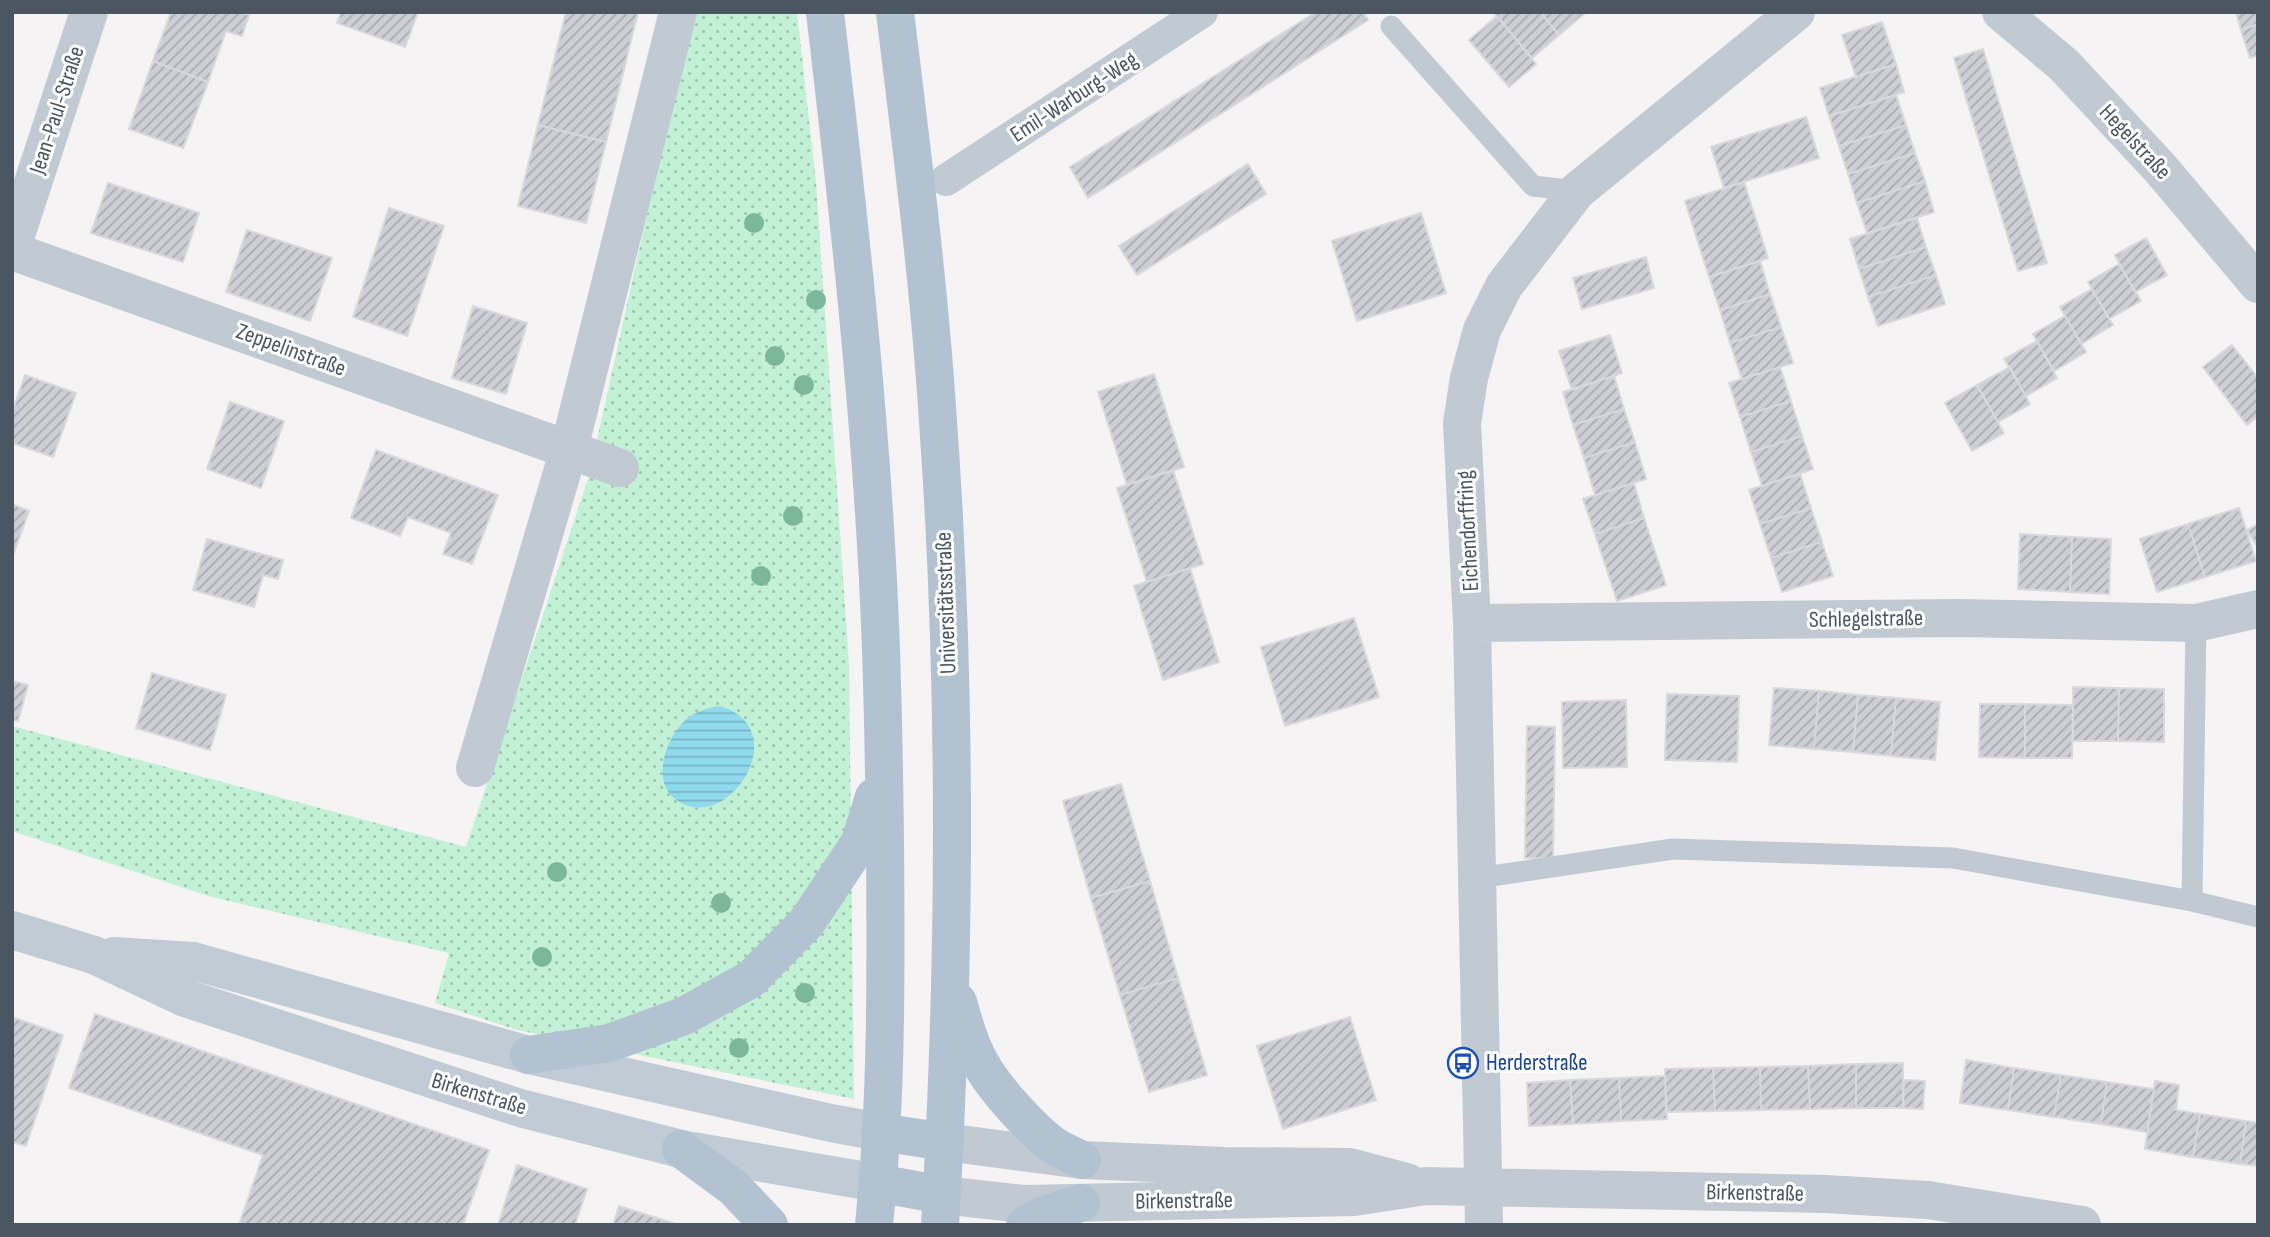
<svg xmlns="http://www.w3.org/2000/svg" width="2270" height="1237" font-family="'Sofia Sans Condensed',sans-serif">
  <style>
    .grass { fill: url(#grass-dots) }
    .water { fill: url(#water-rules) }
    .building { fill: url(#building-hatch); stroke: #d7d9de; stroke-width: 2 }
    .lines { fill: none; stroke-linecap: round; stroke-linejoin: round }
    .service { stroke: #c1cad2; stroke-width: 21 }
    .pedestrian { stroke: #c1cad2; stroke-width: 32 }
    .minor { stroke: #c1cad2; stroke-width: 38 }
    .secondary { stroke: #c1cbd6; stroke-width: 38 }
    .primary { stroke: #b3c2d1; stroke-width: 38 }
    .tree { fill: #7bb799 }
    .labels { text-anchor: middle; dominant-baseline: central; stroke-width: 6; stroke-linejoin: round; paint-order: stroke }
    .street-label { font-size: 23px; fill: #4a5661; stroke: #fff }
    .transit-label { font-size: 23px; fill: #164399; stroke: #fff; text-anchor: start }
  </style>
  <defs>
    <pattern id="grass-dots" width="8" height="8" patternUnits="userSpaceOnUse" patternTransform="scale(1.75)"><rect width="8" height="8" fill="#c3f1d5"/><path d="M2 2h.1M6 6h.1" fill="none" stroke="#a0c6b0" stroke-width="1.8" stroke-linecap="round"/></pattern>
    <pattern id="water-rules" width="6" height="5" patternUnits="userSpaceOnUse" patternTransform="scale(1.75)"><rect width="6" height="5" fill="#90daee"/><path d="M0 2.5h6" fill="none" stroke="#78b4c4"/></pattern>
    <pattern id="building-hatch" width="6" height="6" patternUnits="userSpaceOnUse" patternTransform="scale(1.75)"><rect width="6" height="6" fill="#cdcfd5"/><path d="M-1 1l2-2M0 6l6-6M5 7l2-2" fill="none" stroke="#a8abb0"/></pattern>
  </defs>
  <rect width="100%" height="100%" fill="#f5f3f3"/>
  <path class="grass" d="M692 12H797L816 182 849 664 854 1099 517 1030 435 1003 449 953 208 896 12 831V726L466 847 589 476Z"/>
  <path class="water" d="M719 706C798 727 726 841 674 798 650 778 668 733 689 717 697 711 708 708 719 706Z"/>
  <path class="building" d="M171 12H241L249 15 242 36 226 31 208 82 153 61Z
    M341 12H418L405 47 337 23Z
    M566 12H638L606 142 538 125Z
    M1316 12H1363L1368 20 1088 198 1070 167Z
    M1497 12H1540L1559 35 1532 58 1495 14Z
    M1540 12H1582L1584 14 1559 35Z
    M2236 12H2258V24L2241 30Z
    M1497 16 1536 64 1509 87 1469 40Z
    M1882 22 1896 64 1856 77 1842 35Z
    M2258 24V55L2250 58 2241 30Z
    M1983 49 2047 263 2018 271 1954 58Z
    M153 61 208 82 183 148 129 129Z
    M1896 64 1904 92 1829 116 1820 88Z
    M1896 95 1906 125 1839 146 1829 116Z
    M1806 117 1819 158 1724 188 1711 147Z
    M538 125 606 142 586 223 518 206Z
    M1906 125 1915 153 1848 174 1839 146Z
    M1915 153 1925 181 1857 203 1848 174Z
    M1248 164 1266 194 1137 275 1119 246Z
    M1925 181 1934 212 1867 233 1857 203Z
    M1744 182 1768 258 1709 277 1685 201Z
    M108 183 199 213 183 262 91 233Z
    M389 208 444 226 407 336 353 317Z
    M1421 213 1446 293 1357 321 1332 241Z
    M1917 218 1926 247 1859 269 1850 239Z
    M247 230 332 258 310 321 226 292Z
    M2146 238 2167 275 2135 292 2115 255Z
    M1926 247 1936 275 1868 297 1859 269Z
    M1646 257 1654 288 1582 309 1573 278Z
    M1760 261 1770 294 1720 310 1709 277Z
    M2119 264 2141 301 2109 319 2088 282Z
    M1936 275 1945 304 1878 326 1868 297Z
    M2092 289 2113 325 2081 344 2060 307Z
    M1770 294 1781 327 1730 343 1720 310Z
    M473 306 527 323 506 394 452 378Z
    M2065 316 2086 352 2054 371 2033 334Z
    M1781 327 1793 363 1742 379 1730 343Z
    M1610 335 1622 373 1572 390 1559 351Z
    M2037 341 2057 378 2026 396 2004 359Z
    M2232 345 2258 378V416L2247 425 2203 367Z
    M1780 367 1791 401 1740 417 1729 383Z
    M2010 367 2030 404 1998 422 1977 385Z
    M1154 374 1184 467 1127 485 1098 392Z
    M25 375 76 393 53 457 12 443V413Z
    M1614 376 1624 409 1573 425 1563 392Z
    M1977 385 2004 433 1972 451 1945 403Z
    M1791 401 1802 436 1751 452 1740 417Z
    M230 402 284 421 261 488 207 469Z
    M1624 409 1635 442 1584 458 1573 425Z
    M1802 436 1813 469 1762 486 1751 452Z
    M1635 442 1646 479 1595 495 1584 458Z
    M376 450 498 495 472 564 443 554 451 533 408 517 400 536 351 518Z
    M1173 470 1203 564 1147 582 1117 488Z
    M1800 474 1811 508 1760 524 1749 490Z
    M1634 483 1644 518 1595 534 1583 499Z
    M12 504 29 511 12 558Z
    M1811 508 1822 542 1771 558 1760 524Z
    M2239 508 2256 561 2205 577 2188 524Z
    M1644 518 1666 585 1617 601 1595 534Z
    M2188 524 2205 577 2157 592 2140 539Z
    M2258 524V548L2247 530Z
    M2020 534 2072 537 2070 592 2018 589Z
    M2072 537 2111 539 2109 594 2070 592Z
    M207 539 283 560 278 579 263 575 254 607 193 590Z
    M1822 542 1833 576 1782 592 1771 558Z
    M1190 568 1219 662 1163 680 1134 586Z
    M1354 618 1379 697 1285 726 1261 647Z
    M152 673 226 695 210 750 136 728Z
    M12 681 28 685 18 721 12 720Z
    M2073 687 2119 688 2118 741H2073Z
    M1774 688 1819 691 1814 749 1769 745Z
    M2119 688 2164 689V742L2118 741Z
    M1819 691 1858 695 1853 752 1814 749Z
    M1667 694 1739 696 1737 762 1665 760Z
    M1858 695 1896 698 1891 756 1853 752Z
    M1896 698 1940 702 1935 760 1891 756Z
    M1626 700 1627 767 1563 768 1562 702Z
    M1980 704H2025V758L1979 757Z
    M2025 704 2073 705 2072 758H2025Z
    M1527 726 1555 727 1553 858H1525Z
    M1121 784 1150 881 1091 898 1063 801Z
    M1150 881 1178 978 1120 995 1091 898Z
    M1178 978 1207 1075 1149 1092 1120 995Z
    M95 1014 489 1150 463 1225H239L263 1155 69 1088Z
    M12 1017 63 1035 26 1146 12 1142Z
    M1350 1017 1376 1100 1283 1129 1257 1046Z
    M1966 1060 2014 1068 2008 1110 1960 1103Z
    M1903 1063V1108H1856V1064Z
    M1856 1064V1108L1810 1109 1808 1066Z
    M1808 1066 1810 1109 1761 1110 1760 1067Z
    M1760 1067 1761 1110 1715 1111 1713 1068Z
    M1713 1068 1715 1111 1666 1112 1665 1069Z
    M2014 1068 2061 1075 2054 1117 2008 1110Z
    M2061 1075 2107 1082 2101 1124 2054 1117Z
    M1665 1076 1667 1119 1621 1121 1619 1078Z
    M1619 1078 1621 1121 1573 1124 1570 1080Z
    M1570 1080 1573 1124 1529 1126 1527 1083Z
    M1904 1080 1925 1081 1923 1109 1903 1108Z
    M2155 1081 2179 1085 2176 1110 2200 1114 2193 1157 2145 1149Z
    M2107 1082 2154 1089 2147 1132 2101 1124Z
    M2200 1114 2246 1121 2240 1164 2193 1157Z
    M2246 1121 2258 1123V1166L2240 1164Z
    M517 1165 587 1189 575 1225H498Z
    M619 1206 679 1225H613Z"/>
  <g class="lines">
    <path class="service" d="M1391 26 1533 186 1577 191
      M1478 878 1673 849 1953 858 2192 901 2258 917
      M2192 901 2196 623"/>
    <path class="pedestrian" d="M946 180 1202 12"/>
    <path class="minor" d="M2001 12 2064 65 2160 168 2258 284
      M12 247 89 12
      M12 251 620 468
      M1472 623 1959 618 2196 623 2258 609
      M475 768 569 449 678 12
      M945 1142 1082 1160 1225 1166 1350 1167 1407 1182
      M942 1195 1023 1204 1354 1197 1426 1186 1826 1194 1928 1200 2082 1225
      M1484 1225 1472 623 1462 423 1469 378 1482 330 1504 286 1577 191 1796 12"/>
    <path class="secondary" d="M12 930 94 955 185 998 520 1108 681 1149 878 1183
      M114 956 193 961 529 1055 831 1123 880 1132"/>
    <path class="primary" d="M825 12C848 208 870 405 879 602 883 681 884 761 885 840 886 969 887 1097 874 1225
      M895 12C911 144 928 275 937 407 957 679 956 953 940 1225
      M958 1002C964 1023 970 1045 981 1064 993 1087 1032 1130 1053 1145 1062 1151 1073 1155 1082 1160
      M529 1055 609 1043 684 1016 751 979 807 922 860 842 874 797
      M880 1132 945 1142
      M681 1149 734 1188 769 1225
      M878 1183 942 1195
      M1025 1225 1041 1216 1081 1203"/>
  </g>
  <g class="tree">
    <circle cx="754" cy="223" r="10"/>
    <circle cx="816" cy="300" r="10"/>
    <circle cx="775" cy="356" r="10"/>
    <circle cx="804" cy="385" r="10"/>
    <circle cx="793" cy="516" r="10"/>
    <circle cx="761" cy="576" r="10"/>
    <circle cx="557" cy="872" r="10"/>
    <circle cx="721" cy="903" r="10"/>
    <circle cx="542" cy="957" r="10"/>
    <circle cx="805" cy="993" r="10"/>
    <circle cx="739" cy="1048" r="10"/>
  </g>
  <defs>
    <g id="bus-ring" transform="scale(1.575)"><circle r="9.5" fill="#fff" stroke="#1a4fb4" stroke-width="1.5"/><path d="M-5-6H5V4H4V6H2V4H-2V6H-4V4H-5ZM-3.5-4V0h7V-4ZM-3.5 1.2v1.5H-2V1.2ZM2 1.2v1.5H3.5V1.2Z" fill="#1a4fb4"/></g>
  </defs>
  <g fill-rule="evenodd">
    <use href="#bus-ring" x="1463" y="1063"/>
  </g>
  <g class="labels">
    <g class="street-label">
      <text transform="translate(1074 97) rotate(-33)">Emil-Warburg-Weg</text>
      <text transform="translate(57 110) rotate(-72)">Jean-Paul-Straße</text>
      <text transform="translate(2135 142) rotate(47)">Hegelstraße</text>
      <text transform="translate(291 350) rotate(20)">Zeppelinstraße</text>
      <text transform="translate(1468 531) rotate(-93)">Eichendorffring</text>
      <text transform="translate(946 603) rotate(-92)">Universitätsstraße</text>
      <text transform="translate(1866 619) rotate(-1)">Schlegelstraße</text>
      <text transform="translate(479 1094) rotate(17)">Birkenstraße</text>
      <text transform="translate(1755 1193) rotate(1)">Birkenstraße</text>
      <text transform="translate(1184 1201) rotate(-1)">Birkenstraße</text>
    </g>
    <g class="transit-label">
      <text x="1486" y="1063">Herderstraße</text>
    </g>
  </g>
  <rect width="2270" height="1237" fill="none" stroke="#4a5661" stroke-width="28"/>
</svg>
